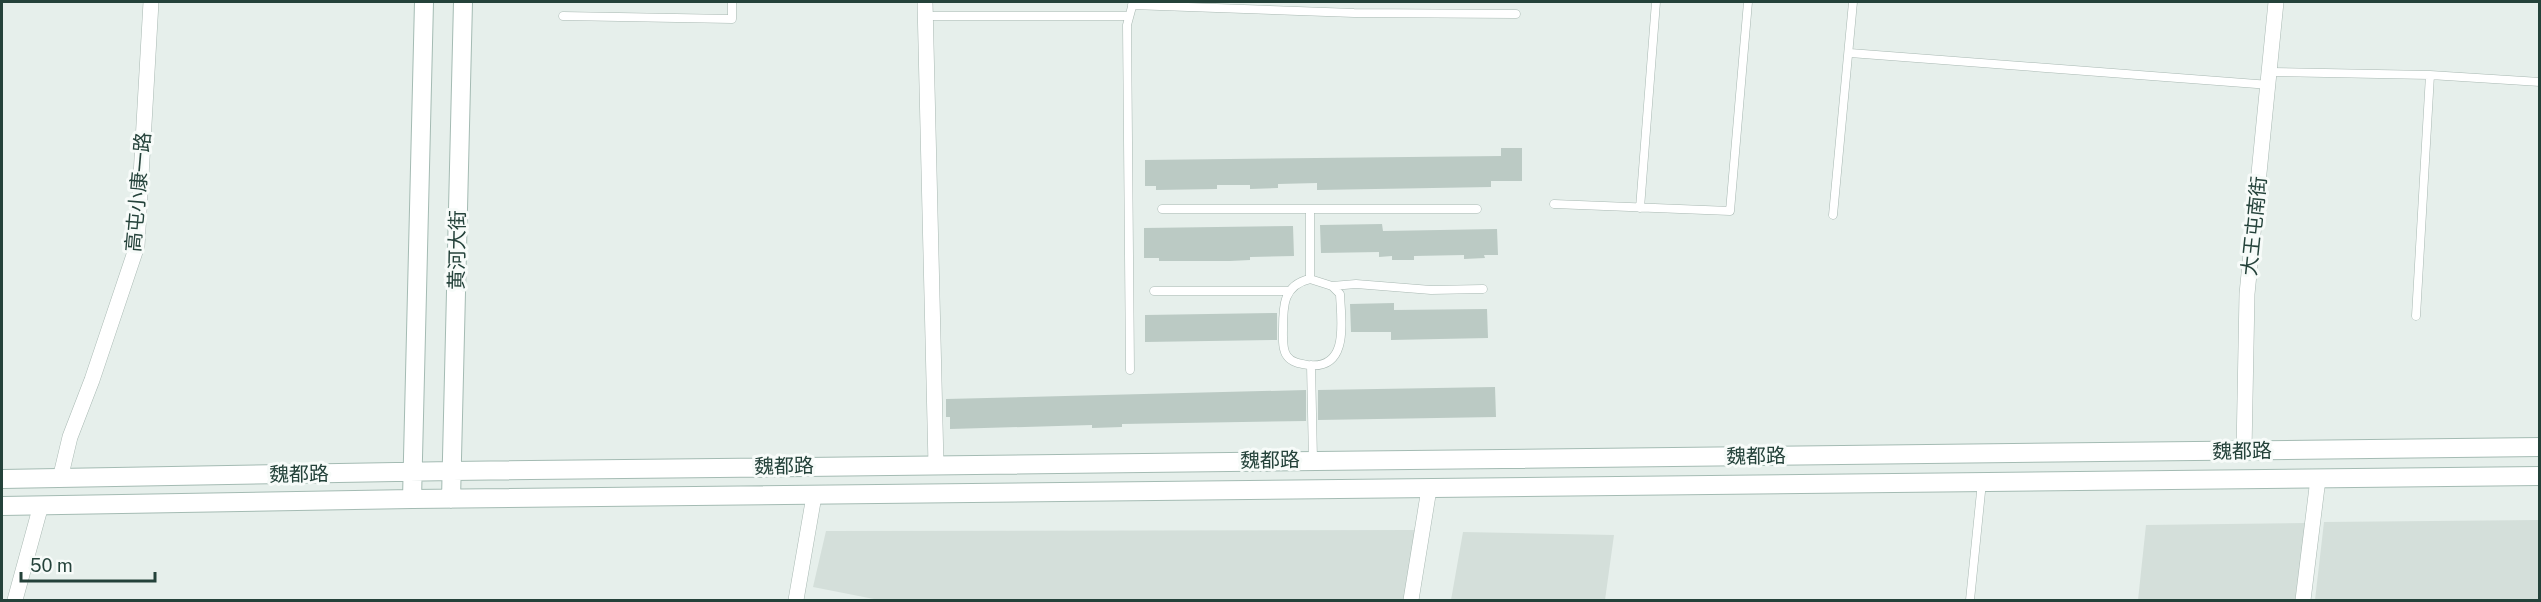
<svg xmlns="http://www.w3.org/2000/svg" width="2541" height="602" font-family="'Public Sans','Noto Sans SC',sans-serif">
  <style>
    .built { fill: #d4dfda }
    .building { fill: #bbcac4 }
    .lines { fill: none; stroke-linecap: round; stroke-linejoin: round }
    .lane-casing { stroke: #a8b8b2; stroke-width: 9 }
    .street-casing { stroke: #a8b8b2; stroke-width: 16 }
    .secondary-casing { stroke: #a4bbb3; stroke-width: 20 }
    .lane { stroke: #fff; stroke-width: 8 }
    .street { stroke: #fff; stroke-width: 15 }
    .secondary { stroke: #fff; stroke-width: 18 }
    .labels { text-anchor: middle; dominant-baseline: central; stroke-width: 6; stroke-linejoin: round; paint-order: stroke }
    .street-label { font-size: 20px; fill: #24423a; stroke: #f7fbf9 }
  </style>
  <rect width="100%" height="100%" fill="#e6efeb"/>
  <path class="built" d="M2539 520V600H2315L2324 522Z
    M2306 523 2295 600H2138L2146 525Z
    M1416 530 1404 600H879L813 587 826 531Z
    M1463 532 1614 535 1605 600H1451Z"/>
  <path class="building" d="M1501 148H1522V181H1491V187L1317 190V183L1278 184V188L1250 189V185H1217V189L1156 190V186H1145V160L1501 156Z
    M1382 224 1383 231 1497 229 1498 255H1484L1485 258 1464 259V255L1414 256V260H1392V256L1379 257V252L1321 253 1320 225Z
    M1293 226 1294 256 1250 257V260L1230 261H1159V258H1144V228Z
    M1394 303V310L1487 309 1488 338 1391 340V332H1351L1350 304Z
    M1277 313V340L1145 342V315Z
    M1495 387 1496 417 1318 420V390Z
    M1306 390V421L1122 424V427L1092 428V425L950 429V417H946V399Z"/>
  <g class="lines">
    <g class="lane-casing">
      <path id="lane" d="M1132 5 1354 13 1516 14
        M563 16 732 19V2
        M925 16H1129
        M1850 53 2270 85
        M2271 72 2430 75 2540 82
        M1554 204 1730 211 1748 2
        M1640 208 1656 2
        M1162 209H1477
        M1310 209V279
        M1833 215 1853 2
        M1310 279 1332 286 1340 294C1341 320 1350 370 1308 365 1301 364 1292 363 1287 356 1282 349 1283 338 1283 329 1283 306 1283 285 1310 279Z
        M1332 286 1356 284 1431 290 1483 289
        M1154 291H1288
        M2416 316 2430 75
        M1311 365 1313 460
        M1130 370 1127 25 1133 3
        M1970 600 1982 482"/>
    </g>
    <g class="street-casing">
      <path id="street" d="M925 2 936 465
        M2244 451 2247 294 2276 2
        M60 479 70 437 92 380 137 246 151 2
        M15 600 41 505
        M796 600 814 496
        M1411 600 1429 489
        M2303 600 2318 479"/>
    </g>
    <g class="secondary-casing">
      <path id="secondary" d="M2 479 452 471 2540 447
        M412 499 424 2
        M451 499 463 2
        M2 506 412 499 2540 476"/>
    </g>
    <use href="#lane" class="lane"/>
    <use href="#street" class="street"/>
    <use href="#secondary" class="secondary"/>
  </g>
  <g class="labels">
    <g class="street-label">
      <text transform="translate(138 192) rotate(-85)">高屯小康一路</text>
      <text transform="translate(2254 226) rotate(-84)">大王屯南街</text>
      <text transform="translate(457 250) rotate(-89)">黄河大街</text>
      <text transform="translate(2242 451) rotate(-1)">魏都路</text>
      <text transform="translate(1756 456) rotate(-1)">魏都路</text>
      <text transform="translate(1270 460) rotate(-1)">魏都路</text>
      <text transform="translate(784 466) rotate(-1)">魏都路</text>
      <text transform="translate(299 474) rotate(-1)">魏都路</text>
    </g>
  </g>
  <rect width="2541" height="602" fill="none" stroke="#24423a" stroke-width="6"/>
  <path d="M21 572v9h134v-9" fill="none" stroke="#24423a" stroke-width="3"/>
  <text x="30" y="572" font-size="18" fill="#24423a" stroke="#f7fbf9" stroke-width="4.5" paint-order="stroke">50 m</text>
</svg>
